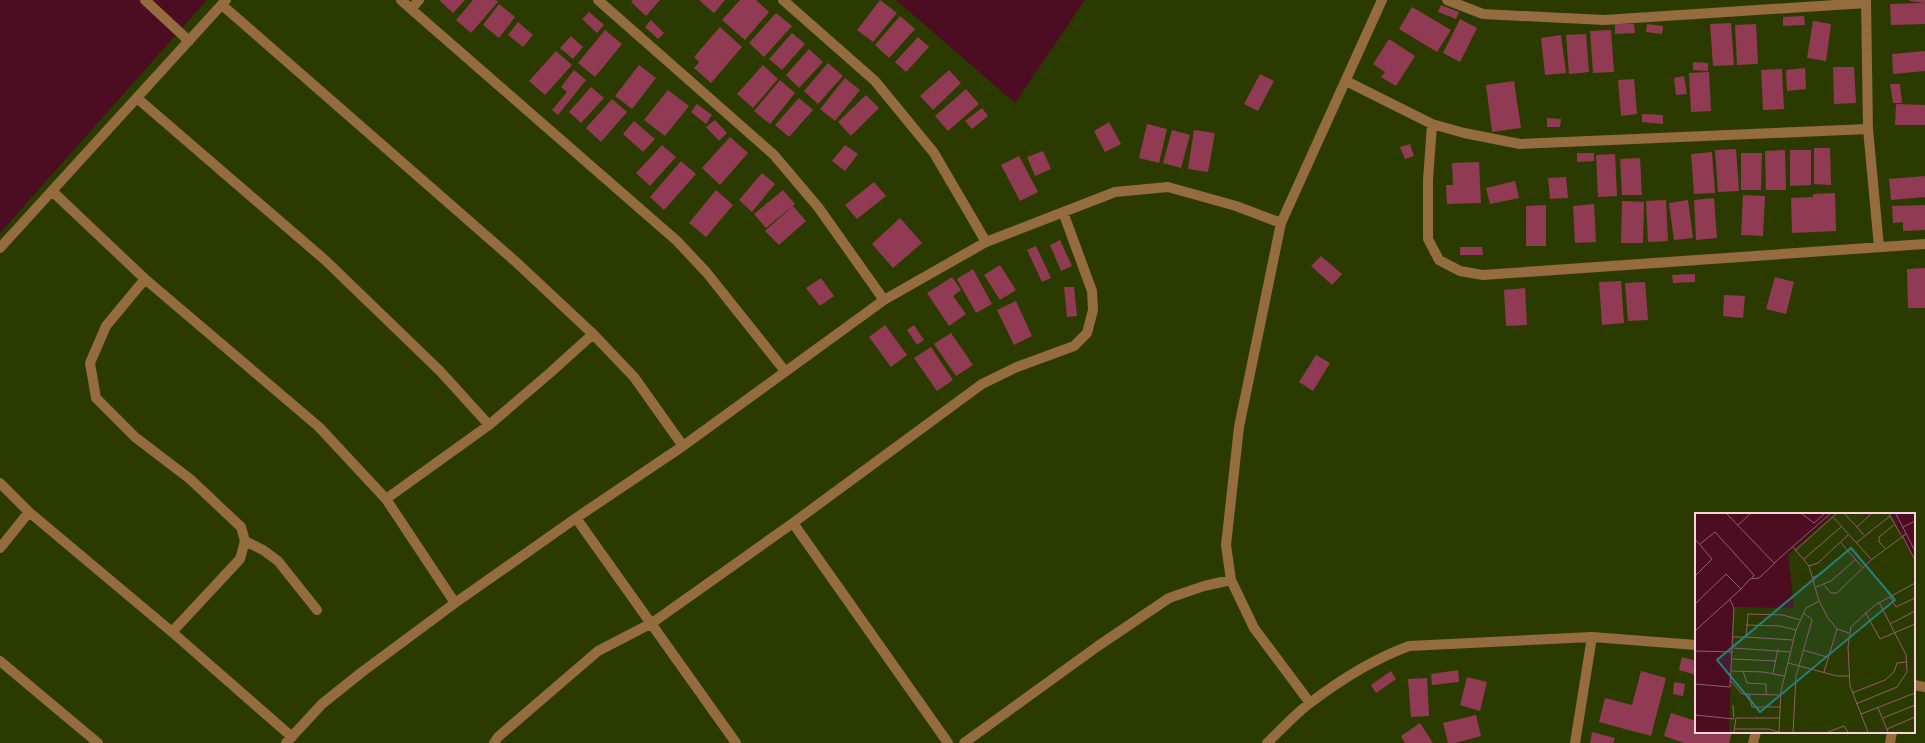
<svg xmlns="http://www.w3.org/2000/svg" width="1925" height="743" font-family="Raleway,sans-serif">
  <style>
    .green { fill: #2b3b00; fill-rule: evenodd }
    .building { fill: #903b53 }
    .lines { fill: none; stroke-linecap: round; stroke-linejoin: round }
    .minor { stroke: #956b40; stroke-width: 10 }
    .inset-road { fill: none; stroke: #925c6d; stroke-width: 1 }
    .view { fill: #277f79; fill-opacity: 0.15; stroke: #277f79; stroke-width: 2 }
    .inset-edge { fill: none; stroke: #fcd3db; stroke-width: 2 }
  </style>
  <rect width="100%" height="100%" fill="#4c0d23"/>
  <path class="green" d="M207 0H896L1015 103 1085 0H1925V743H0V233ZM1696 514H1914V732H1696Z"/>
  <path class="building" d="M441 0H465L453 13 440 1Z
    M473 0H496L498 2 471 33 456 20Z
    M633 0H660L646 16 631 2Z
    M699 0H725L714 13Z
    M740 0H756L769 12 745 40 722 20Z
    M880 0 897 13 873 42 857 30Z
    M1910 0H1925V3L1910 1Z
    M1925 3V24L1891 25 1890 4Z
    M499 4 515 17 499 38 483 25Z
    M1441 5 1459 12 1456 19 1438 12Z
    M1412 7 1451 30 1437 52 1399 29Z
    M589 12 604 25 597 33 582 19Z
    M776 13 792 26 764 57 749 43Z
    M900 16 915 29 889 58 875 45Z
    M1804 16 1805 25 1783 26V17Z
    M1460 19 1477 28 1460 62 1443 53Z
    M651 20 664 33 658 39 645 27Z
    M1813 21 1831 24 1826 61 1807 58Z
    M518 22 533 35 523 47 508 35Z
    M1731 23 1734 65 1713 66 1710 24Z
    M1615 24H1634L1635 33 1615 34Z
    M1647 24 1663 26 1662 34 1646 32Z
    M1756 24 1758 64 1737 65 1735 25Z
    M720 27 742 47 711 83 694 68 699 62 694 57Z
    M605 30 622 44 595 77 578 63Z
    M1611 30 1614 72 1593 73 1590 31Z
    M792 33 805 44 782 70 769 59Z
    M1586 34 1589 72 1569 74 1566 35Z
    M1561 35 1566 73 1545 75 1541 38Z
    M571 36 583 47 573 59 560 48Z
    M918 37 929 47 906 72 895 62Z
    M1389 39 1415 56 1396 86 1381 77 1385 72 1373 64Z
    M809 49 823 62 799 88 786 75Z
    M556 51 572 65 545 95 529 81Z
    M1925 51V71L1893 74 1892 54Z
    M1693 62 1708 63V71L1693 70Z
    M828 63 843 76 818 104 804 91Z
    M639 65 656 78 632 109 615 96Z
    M763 65 778 79 753 108 737 94Z
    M1833 67H1854L1856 103 1834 104Z
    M1805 68 1806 89 1787 91 1786 70Z
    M1782 69 1784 109 1763 110 1761 70Z
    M574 70 586 80 558 115 552 110 567 92 561 87Z
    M949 70 961 83 933 110 920 96Z
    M1709 72 1711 111 1691 112 1689 73Z
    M1260 74 1274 81 1258 111 1244 104Z
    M1684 76 1687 94 1676 95 1674 78Z
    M845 78 860 90 835 121 820 109Z
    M1634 79 1637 114 1621 116 1618 80Z
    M780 80 795 93 770 124 754 111Z
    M1514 81 1521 128 1492 132 1486 85Z
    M1890 84H1900L1902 103H1893Z
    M591 87 604 98 581 123 569 112Z
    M966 89 979 104 948 131 935 116Z
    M668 90 689 106 665 136 644 120Z
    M866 95 879 108 851 136 838 122Z
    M799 98 813 110 789 137 775 125Z
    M612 99 627 112 601 142 586 128Z
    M697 104 712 115 706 124 691 112Z
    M1896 104 1925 105V125H1895Z
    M982 108 988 116 972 129 965 121Z
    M1642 114 1663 115V124L1642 122Z
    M1547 118 1561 119 1560 127H1547Z
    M715 120 727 133 719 141 706 127Z
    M634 121 655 139 643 152 623 134Z
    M1109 122 1121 144 1105 152 1094 131Z
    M1147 124 1167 129 1159 163 1139 158Z
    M1172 130 1190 135 1181 168 1163 163Z
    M1194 130 1215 133 1208 172 1188 169Z
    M730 137 748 153 720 185 702 168Z
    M1410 144 1414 156 1405 159 1400 147Z
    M662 145 676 157 650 186 636 173Z
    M845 145 858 154 845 171 832 161Z
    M1814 148H1830L1831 185 1814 184Z
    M1736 149 1739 191 1718 192 1715 150Z
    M1785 150 1786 190H1766L1765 151Z
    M1790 150H1811V185L1790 186Z
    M1043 151 1051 169 1035 176 1027 157Z
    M1712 152 1715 193 1694 194 1691 154Z
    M1577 153H1594V161L1577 162Z
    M1741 153H1762L1761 190H1741Z
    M1615 154 1617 196 1598 197 1596 155Z
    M1019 156 1038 192 1020 201 1001 165Z
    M1640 158 1642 195H1622L1620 159Z
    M681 161 696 174 664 210 650 197Z
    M1479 162 1481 203 1447 204 1446 185H1453L1452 163Z
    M762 173 775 184 752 212 739 200Z
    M1925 176V197L1891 200 1889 179Z
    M1566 177 1568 198 1550 199 1548 178Z
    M1515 181 1519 198 1490 204 1486 188Z
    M874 182 886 196 857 219 845 205Z
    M716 190 733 205 706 237 689 223Z
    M783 190 795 204 766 228 754 214Z
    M1835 193 1836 231 1792 233 1791 198 1813 197V194Z
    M1743 195 1765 196 1763 236 1741 235Z
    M1714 198 1717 238 1696 240 1694 200Z
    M1666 200 1668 241 1648 242 1646 201Z
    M1688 200 1693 238 1674 240 1669 203Z
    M1622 201 1644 202 1643 243H1621Z
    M1594 204 1596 242 1575 243 1573 206Z
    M1546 205V246H1526V206Z
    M1925 205V230L1903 231V222L1893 223 1892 206Z
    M793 206 806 221 779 245 765 231Z
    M900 218 922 243 893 268 872 244Z
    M1060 240 1072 266 1061 271 1050 245Z
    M1036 246 1051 278 1042 282 1027 250Z
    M1460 247H1482L1483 255H1460Z
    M1321 256 1342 274 1332 285 1311 266Z
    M1000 265 1016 290 1000 300 984 275Z
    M1925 268V308H1908L1907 269Z
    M973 269 992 304 976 313 957 279Z
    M1695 274V282L1673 283 1672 275Z
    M952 277 961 290 953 296 966 314 949 326 927 293Z
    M1775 277 1794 282 1786 314 1766 309Z
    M821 278 834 296 820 306 806 288Z
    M1621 281 1624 323 1602 325 1599 282Z
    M1645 282 1648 320 1628 321 1625 283Z
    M1064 287H1074L1077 316 1067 317Z
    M1525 288 1527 325 1506 326 1504 290Z
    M1724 295 1745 296 1743 318 1723 316Z
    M1016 301 1032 336 1014 345 997 310Z
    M885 325 907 355 891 367 869 337Z
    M914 325 924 340 917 345 907 330Z
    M951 333 973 365 956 376 934 344Z
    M931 347 953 380 937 391 914 358Z
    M1316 355 1330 363 1313 391 1299 382Z
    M1682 657 1696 661V675L1679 670Z
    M1458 670 1459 682 1432 685 1431 674Z
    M1391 671 1396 679 1376 693 1371 685Z
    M1641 671 1666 678 1651 736 1599 722 1605 698 1632 705Z
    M1467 677 1487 682 1480 711 1460 705Z
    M1427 678 1429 716 1411 717 1408 679Z
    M1674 682 1685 684 1683 696 1673 694Z
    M1671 713 1696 721V732L1732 733 1729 743H1684L1664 736Z
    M1476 715 1481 736 1455 743H1448L1443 723Z
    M1420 723 1433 743H1405L1401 736Z
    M1592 732 1615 738 1613 743H1590Z"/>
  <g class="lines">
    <path class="minor" d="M145 0 189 41
      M401 0 411 9 419 0
      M598 0 774 155 818 207 884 300
      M783 0 875 81 934 153 986 242
      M1447 0 1483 14 1604 20 1866 3
      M1866 0 1868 129 1879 247
      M222 5 516 262 593 334 634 377 683 446
      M411 9 677 241 707 273 785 371
      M1346 81 1432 124 1464 133 1520 144 1868 129
      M137 98 325 260 440 371 489 425
      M1432 124 1428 180V239L1439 260 1460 271 1483 275 1925 244
      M52 191 145 279 319 427 386 499 455 603
      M0 248 226 0
      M145 279 106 326 90 363 96 398 135 437 190 479 241 527 245 541 240 559 172 632
      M0 483 29 512 172 632 292 737
      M386 499 489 425 551 372 593 334
      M576 518 736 743
      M793 523 948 743
      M245 541 263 550 278 561 317 610
      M0 548 29 512
      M0 661 98 743
      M1914 685 1925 687
      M1310 703 1254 628 1231 580 1226 545 1239 427 1281 223 1382 0
      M286 743 322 704 362 672 455 603 576 518 683 446 884 300 986 242 1115 192 1168 187 1236 206 1281 223
      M494 743 498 737 598 651 652 623 793 523 982 384 1017 367 1074 346 1087 333 1093 310 1092 291 1063 212
      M964 743 1098 646 1169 598 1204 586 1231 580
      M1267 743C1281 730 1295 714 1310 703 1340 680 1374 659 1409 646L1592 637 1696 645
      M1575 743 1592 637
      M1753 743 1756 732
      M1890 743 1892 732"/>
  </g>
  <g transform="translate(1695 513)">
    <rect width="220" height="220" fill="#4c0d23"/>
    <path d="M138 1H196L220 48V219H34L38 94 99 95 93 42Z" fill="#2b3b00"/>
    <path class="inset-road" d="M32 1 79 50 135 1M107 1 119 10 129 1M150 1 169 22M194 1 206 22M201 1 220 38M138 4 176 46M43 12 55 1M162 14 176 1M208 14 220 8M207 22 220 47M0 26 17 46 0 63M146 30 167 54M161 30 195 3M5 31 20 19 59 62 57 65M98 34 114 53 124 88 133 105 142 116 154 120M190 35 184 29V24L199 12M101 37 141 1M109 46 146 14M114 53 123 50 153 22M118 64 126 61 152 38M129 72 136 80H142L176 47 211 21M121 74 136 68 160 47M46 76 55 66 64 65 80 50M195 84 201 94 220 85M0 91 31 61 46 76 0 118M170 99 185 126 220 111M195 111 220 98M51 112 85 113 101 117M38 124H51L53 101 88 102 105 107M51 124 98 127M38 135 96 139M108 137 132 144M0 138 38 139M37 146 81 148M93 150 142 163H154M37 158 69 159 89 163M48 158 52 170 71 171V181M129 159 142 116M78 160 83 136M36 168 47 181 85 182M0 171 35 174 39 95 35 87M157 180 190 167 199 159 202 150 212 149M54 181 57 194H85M161 191 202 174 212 159 211 142 184 89M183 195 193 219M166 201 220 180M0 202 39 206 38 192M188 205 220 192M39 216H74L83 219M192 216 220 204M39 219 41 205H85M84 219 86 178 101 117 111 95 124 88M98 219 101 163 117 107 109 100M133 219 149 213 153 219M173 219 155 173 153 134 156 114 180 92 220 70"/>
    <path class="view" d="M156 35 200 87 65 199 22 147Z"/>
    <rect width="220" height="220" class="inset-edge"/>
  </g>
</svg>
